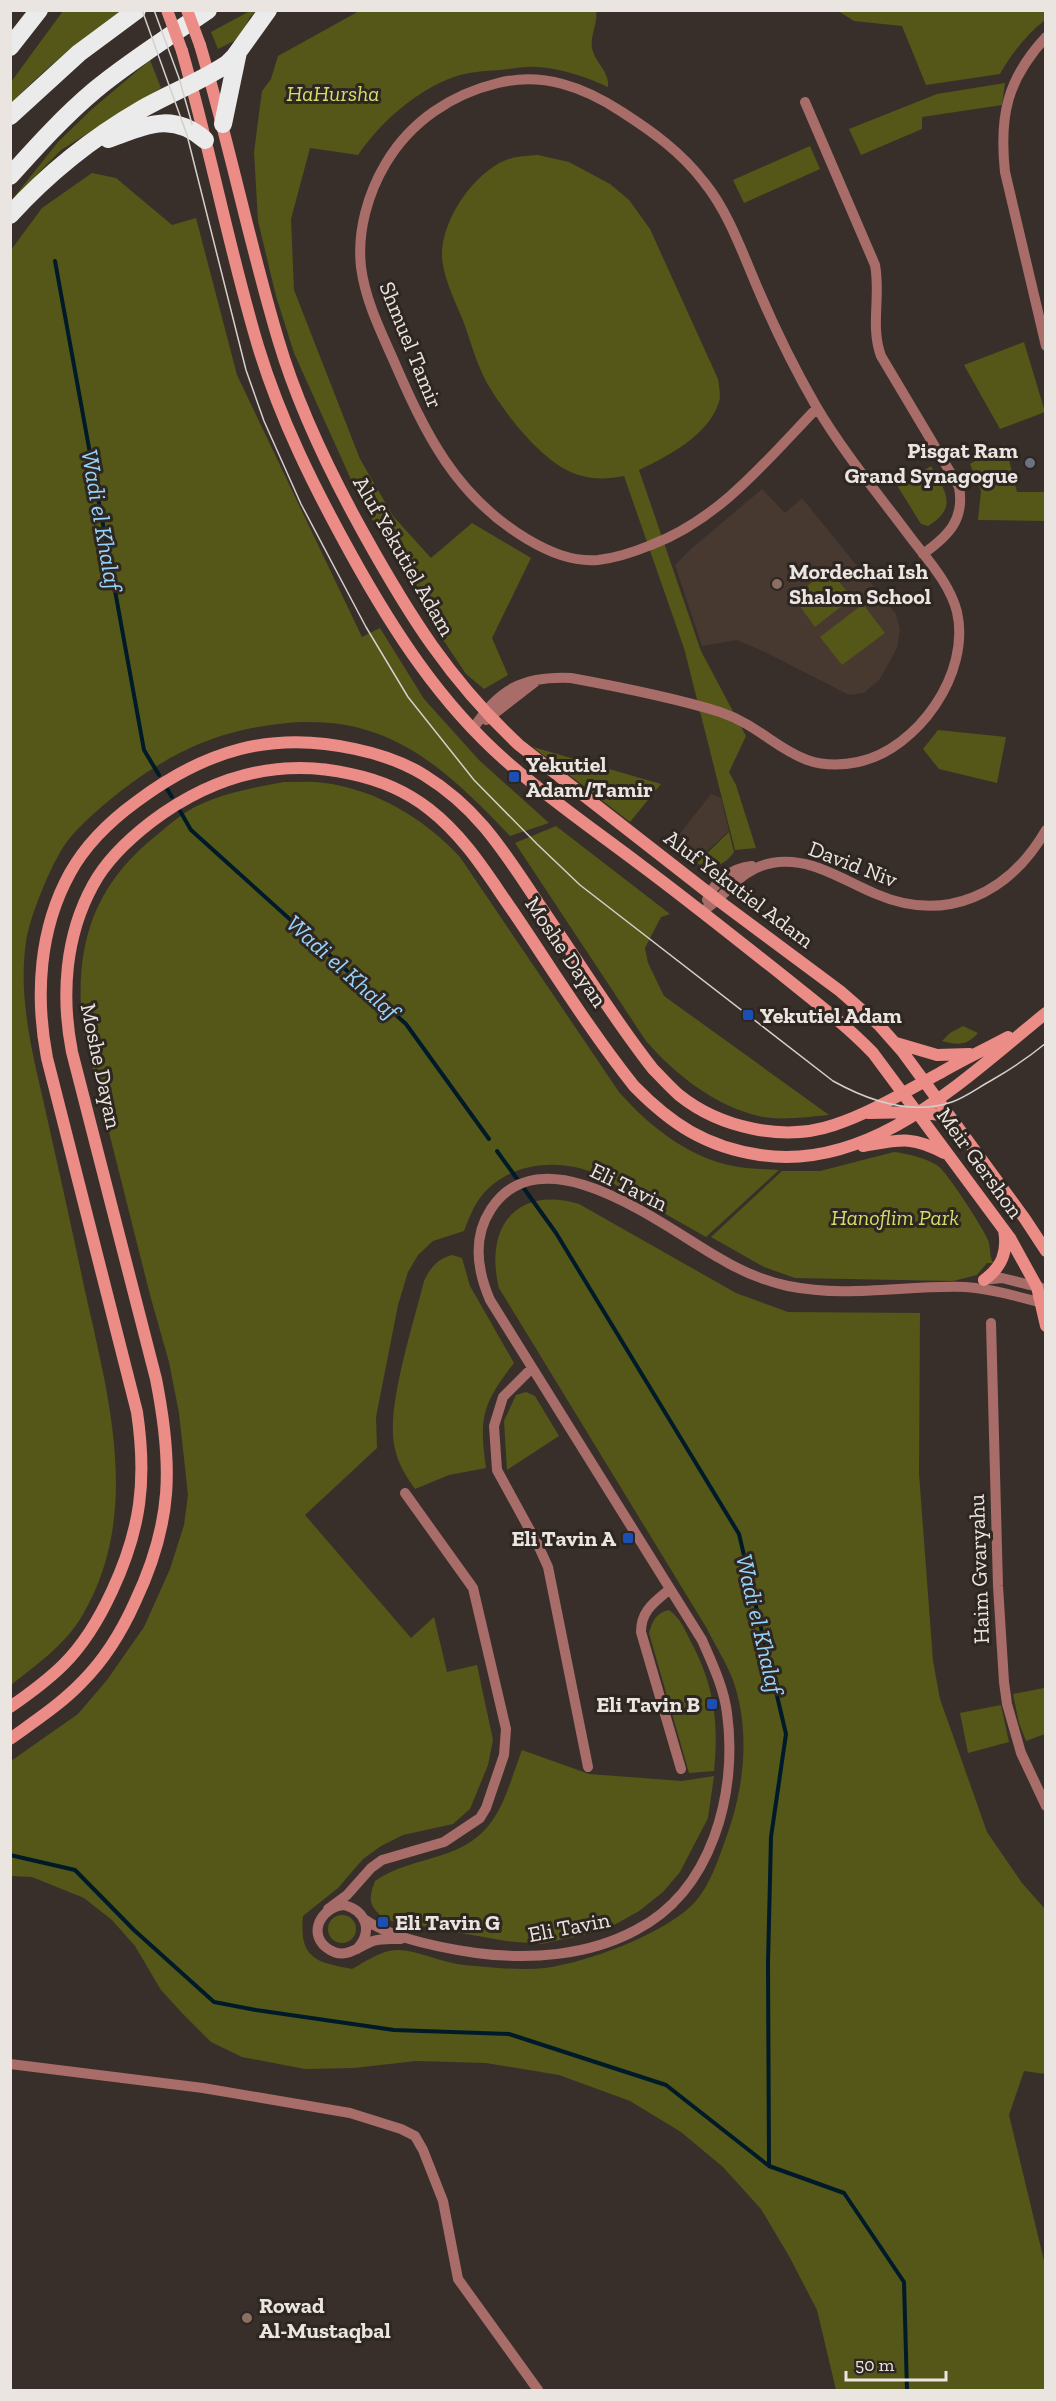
<svg xmlns="http://www.w3.org/2000/svg" width="1056" height="2401" font-family="'Zilla Slab',serif">
  <style>
    .built { fill: #473830 }
    .green { fill: #545717 }
    .lines { fill: none; stroke-linecap: round; stroke-linejoin: round }
    .stream { stroke: #011a29; stroke-width: 4 }
    .street { stroke: #a86d68; stroke-width: 10 }
    .secondary { stroke: #eb8d86; stroke-width: 12 }
    .highway { stroke: #ebebeb; stroke-width: 18 }
    .tram { stroke: #d5cfcc; stroke-width: 1.5 }
    .secondary-bridge { stroke: #eb8d86; stroke-width: 12 }
    .worship-dot { fill: #6b7280; stroke: #2e2621; stroke-width: 2 }
    .education-dot { fill: #8d6e63; stroke: #2e2621; stroke-width: 2 }
    .transit-dot { fill: #1a4fb4; stroke: #2e2621; stroke-width: 2 }
    .labels { text-anchor: middle; dominant-baseline: central; stroke-width: 6; stroke-linejoin: round; paint-order: stroke }
    .park-label { font-size: 22px; font-style: italic; fill: #d5dd68; stroke: #2e2621 }
    .street-label { font-size: 22px; fill: #ebe5e2; stroke: #2e2621 }
    .poi-label { font-size: 22px; font-weight: bold; fill: #ebe5e2; stroke: #2e2621; text-anchor: start }
    .water-label { font-size: 24px; font-style: italic; fill: #97d4fd; stroke: #2e2621 }
  </style>
  <rect width="100%" height="100%" fill="#382f2b"/>
  <path class="built" d="M762 489 785 513 802 498 896 614 900 629 897 648 880 679 864 693 849 695 767 653 737 640 702 646 675 565 692 548Z
    M711 794 721 798 729 831 695 862 672 844Z"/>
  <path class="green" d="M361 10 596 11C598 23 590 35 592 48 595 63 610 72 608 87 586 77 561 68 537 67 525 66 512 69 500 70 485 71 468 72 454 77 415 91 381 122 358 155L310 148 291 219 294 290 360 459 393 516 431 558 472 523 531 558 492 638 508 675 484 689 466 674 442 638 358 495 294 353 276 296 258 221 254 152 262 91 271 79 278 56Z
    M1045 10V20C1026 35 1012 53 1000 74L926 85 902 26 854 21 838 11Z
    M63 11H122C82 39 44 68 11 104V82Z
    M250 11H256L250 17 240 38 218 49 211 32Z
    M150 60 161 88 61 150 11 201 58 142 91 110Z
    M1005 83 1002 105 922 117V129L861 155 849 129 937 94Z
    M810 146 820 169 744 203 733 180Z
    M538 155 569 162 610 184 629 200 650 229 718 379C719 386 721 396 719 402 708 436 668 456 639 470L701 651 746 736 729 772 736 785 756 848 735 850 684 648 624 476C609 479 594 480 579 475 544 465 505 414 487 383 477 365 471 343 464 323 456 303 444 280 442 258 440 222 473 173 506 160 515 156 528 156 538 155Z
    M92 173 116 178 172 225 196 218 237 375 362 637 380 628 424 699 479 760 549 823 510 836C428 749 368 702 243 730 192 741 145 770 106 803 92 815 77 828 66 843 52 862 29 918 26 942 18 997 32 1051 44 1104 58 1166 72 1229 85 1291 109 1398 142 1515 82 1616 65 1645 36 1665 11 1685V250L42 208Z
    M1024 342 1045 412 1000 429 964 365Z
    M1005 444 1017 492H1045V521L978 520 981 491 970 464Z
    M931 466C945 491 959 507 928 526L921 524 898 487Z
    M829 569 852 598 815 627 793 597Z
    M863 604 885 633 842 665 820 637Z
    M938 730 1006 737 997 783 939 769 923 749Z
    M533 747 661 784 630 822Z
    M284 782C297 782 312 781 325 783 377 790 425 819 460 857L619 1092C649 1126 688 1157 733 1166 748 1169 764 1169 779 1170L706 1237C681 1223 655 1208 630 1193 618 1187 606 1178 594 1173 557 1158 510 1163 483 1194 474 1205 469 1218 464 1231L433 1241 418 1255 408 1272 398 1305 376 1417 377 1448 305 1515 411 1638 434 1617 447 1672 477 1665 493 1740 488 1765 470 1809 453 1824 403 1835 381 1846 363 1859 338 1888 303 1916C299 1958 315 1962 352 1969 365 1962 381 1950 397 1950 418 1950 442 1963 464 1965 490 1967 519 1971 545 1968 588 1962 658 1936 690 1907 709 1890 719 1858 727 1835 745 1786 751 1725 731 1675 724 1659 714 1643 706 1627L499 1288C484 1228 516 1185 579 1204L736 1293 788 1312 920 1313 919 1474 933 1661 940 1699 987 1832 1022 1883 1045 1909V2074L1024 2071 1009 2115 1045 2265V2390H836L817 2310 789 2256 761 2209 723 2167 681 2132 630 2101 559 2075 486 2063 416 2061 354 2068 305 2069 242 2057 211 2042 183 2014 161 1990 135 1946 112 1920 84 1898 32 1877 11 1876V1761L78 1714 107 1680 144 1627 170 1569 184 1525 188 1495 179 1413 169 1362 150 1295 82 1025C75 943 93 886 158 834 170 824 185 811 199 805 226 793 255 787 284 782Z
    M556 826 670 914 661 917 645 948 648 963 664 996 829 1115C804 1117 774 1122 751 1114 710 1102 673 1072 646 1041L515 843Z
    M729 832 734 852C727 862 715 871 704 862L700 865 697 863Z
    M963 1026 978 1033C967 1046 957 1045 942 1041L950 1033Z
    M894 1152C905 1153 929 1159 938 1166 947 1172 984 1229 988 1240 991 1248 989 1255 993 1263H987L977 1275 953 1281 795 1278 764 1267 711 1237 782 1171H820Z
    M452 1255 462 1258 470 1286 514 1363C482 1404 479 1418 486 1468L449 1475 415 1489C405 1475 397 1462 394 1444 387 1404 414 1322 424 1281 431 1267 437 1259 452 1255Z
    M526 1392 535 1396 559 1436 507 1470 504 1421 516 1395Z
    M669 1610C680 1618 684 1628 690 1640 714 1685 719 1720 714 1771L689 1773 649 1633C653 1620 656 1613 669 1610Z
    M1044 1688 1045 1734 1026 1741 1019 1723 1013 1694Z
    M1001 1705 1009 1742 968 1753 960 1713Z
    M522 1750 589 1774 682 1781 714 1776 708 1818 680 1872 663 1892 639 1911 614 1925 583 1935 541 1944 506 1941 387 1920C370 1908 367 1901 375 1881 395 1867 417 1863 439 1856 498 1839 503 1801 522 1750Z
    M328 1929a14 14 0 1 1 28 0a14 14 0 1 1-28 0Z"/>
  <g class="lines">
    <path class="stream" d="M55 261 144 750 159 775
      M167 789 172 797
      M180 811 191 830 406 1024 489 1139
      M497 1151 556 1233 739 1534 786 1734 771 1837 768 1963 769 2165
      M10 1855 75 1870 134 1930 214 2002 256 2010 394 2030 509 2034 666 2085 769 2166 844 2193 904 2282 907 2390"/>
    <path class="street" d="M1046 37C1007 79 999 116 1005 172L1046 346
      M805 102 875 265C881 296 870 326 881 356L959 487C965 520 948 536 923 554
      M486 720 535 682
      M473 729C498 689 523 676 571 678 620 687 672 697 720 712 774 730 793 776 858 762 918 749 971 673 957 612 950 584 928 560 911 538 879 495 843 452 816 406 794 368 775 329 758 289 742 252 729 213 704 182 681 152 653 132 622 112 584 87 543 72 498 83 452 94 411 121 386 163 368 193 357 231 361 267 365 299 380 330 393 359 425 433 455 496 527 539 549 552 572 562 598 560 617 558 634 552 651 545 720 519 767 460 817 408
      M707 900C714 881 732 868 752 866
      M703 911C729 894 739 869 772 863 810 856 842 880 876 894 946 924 1009 894 1046 830
      M983 1280 1002 1278 1046 1289
      M991 1323 998 1586 1004 1682 1007 1704 1021 1753 1046 1806
      M532 1368 503 1397 494 1426 497 1470 538 1545 548 1567 588 1767
      M670 1589C655 1602 641 1610 641 1632L681 1769
      M328 1909 347 1895 371 1868 382 1860 444 1842 480 1818 486 1808 504 1755 506 1729 473 1588 405 1493
      M364 1919C392 1939 442 1948 476 1953 529 1960 588 1956 636 1930 712 1891 738 1793 727 1713 724 1688 712 1663 702 1640L490 1300C477 1270 472 1238 491 1209 543 1129 667 1229 721 1259 741 1271 765 1281 788 1286 847 1298 906 1285 965 1287 992 1289 1020 1297 1046 1304
      M357 1949C373 1932 367 1911 344 1905 320 1907 306 1936 330 1950 346 1960 359 1946 373 1941 382 1938 392 1939 401 1939
      M10 2064 203 2088 350 2113 401 2129 415 2136 423 2150 443 2201 458 2279 538 2390"/>
    <path class="secondary" d="M200 45C229 142 249 242 278 339 298 407 329 471 364 534 409 615 450 681 519 745L719 901 840 991 879 1025 902 1051 1025 1219 1046 1251
      M182 51C210 148 229 249 258 346 280 419 314 487 351 554 393 630 440 703 506 761 549 799 596 831 642 866 689 901 735 938 782 975 813 1000 845 1024 873 1053L1010 1238 1037 1287 1046 1326
      M896 1043 937 1055 970 1054
      M868 1113 917 1112 948 1116
      M863 1146C899 1140 911 1135 944 1153
      M984 1280C1002 1267 1008 1252 1004 1230
      M10 1707C29 1694 48 1680 64 1664 85 1643 100 1617 112 1591 141 1529 147 1480 137 1412L47 1058C35 996 39 929 70 873 86 844 110 821 136 802 204 751 271 730 355 749 379 754 403 762 424 775 479 809 504 852 539 904 577 959 612 1017 653 1069 662 1078 670 1087 679 1095 720 1128 784 1142 834 1125 871 1113 906 1091 940 1073 962 1060 986 1049 1008 1037
      M10 1739C35 1721 61 1704 82 1682 105 1659 122 1631 135 1602 173 1522 173 1465 156 1379L72 1052C61 996 65 936 93 885 107 859 129 839 151 822 211 777 277 757 351 774 380 780 406 791 429 809 465 837 487 874 512 910 552 969 590 1031 634 1086 671 1124 706 1147 760 1155 872 1172 965 1078 1046 1013"/>
    <path class="highway" d="M10 47 39 10
      M10 116 79 53 137 10
      M223 124 238 52
      M108 139C145 126 172 111 205 140
      M10 176C37 146 64 116 95 90 130 61 170 36 208 10
      M10 215C49 172 92 138 142 109 170 93 200 82 227 64L235 56 268 10"/>
    <path class="tram" d="M142 10 187 135 246 370 264 421 301 504 366 627 408 697 474 780 537 844 580 885 833 1081C869 1101 911 1116 952 1102 966 1097 979 1087 992 1080 1011 1069 1029 1057 1046 1043
      M154 10 179 78 192 124"/>
    <path class="secondary-bridge" d="M167 10 182 51
      M187 10 200 45"/>
  </g>
  <circle class="worship-dot" cx="1030" cy="463" r="6"/>
  <g class="education-dot">
    <circle cx="777" cy="584" r="6"/>
    <circle cx="247" cy="2318" r="6"/>
  </g>
  <g class="transit-dot">
    <rect x="508" y="771" width="12" height="12" rx="3"/>
    <rect x="742" y="1009" width="12" height="12" rx="3"/>
    <rect x="622" y="1532" width="12" height="12" rx="3"/>
    <rect x="706" y="1698" width="12" height="12" rx="3"/>
    <rect x="377" y="1916" width="12" height="12" rx="3"/>
  </g>
  <g class="labels">
    <g class="park-label">
      <text x="333" y="93">HaHursha</text>
      <text x="895" y="1217">Hanoflim Park</text>
    </g>
    <g class="street-label">
      <text transform="translate(411 345) rotate(68)">Shmuel Tamir</text>
      <text transform="translate(404 556) rotate(60)">Aluf Yekutiel Adam</text>
      <text transform="translate(853 864) rotate(21)">David Niv</text>
      <text transform="translate(739 889) rotate(37)">Aluf Yekutiel Adam</text>
      <text transform="translate(566 952) rotate(56)">Moshe Dayan</text>
      <text transform="translate(101 1066) rotate(78)">Moshe Dayan</text>
      <text transform="translate(980 1163) rotate(54)">Meir Gershon</text>
      <text transform="translate(629 1187) rotate(26)">Eli Tavin</text>
      <text transform="translate(979 1569) rotate(-92)">Haim Gvaryahu</text>
      <text transform="translate(569 1927) rotate(-11)">Eli Tavin</text>
    </g>
    <g class="poi-label">
      <text x="1018" y="450" text-anchor="end">Pisgat Ram<tspan x="1018" dy="25">Grand Synagogue</tspan></text>
      <text x="789" y="571">Mordechai Ish<tspan x="789" dy="25">Shalom School</tspan></text>
      <text x="526" y="764">Yekutiel<tspan x="526" dy="25">Adam/Tamir</tspan></text>
      <text x="760" y="1015">Yekutiel Adam</text>
      <text x="616" y="1538" text-anchor="end">Eli Tavin A</text>
      <text x="700" y="1704" text-anchor="end">Eli Tavin B</text>
      <text x="395" y="1922">Eli Tavin G</text>
      <text x="259" y="2305">Rowad<tspan x="259" dy="25">Al-Mustaqbal</tspan></text>
    </g>
    <g class="water-label">
      <text transform="translate(102 520) rotate(80)">Wadi el Khalaf</text>
      <text transform="translate(343 967) rotate(42)">Wadi el Khalaf</text>
      <text transform="translate(760 1624) rotate(77)">Wadi el Khalaf</text>
    </g>
  </g>
  <rect width="1056" height="2401" fill="none" stroke="#ebe5e2" stroke-width="24"/>
  <path d="M846 2371v9h100v-9" fill="none" stroke="#ebe5e2" stroke-width="3"/>
  <text x="855" y="2371" font-size="18" fill="#ebe5e2" stroke="#2e2621" stroke-width="4.5" paint-order="stroke">50 m</text>
</svg>
